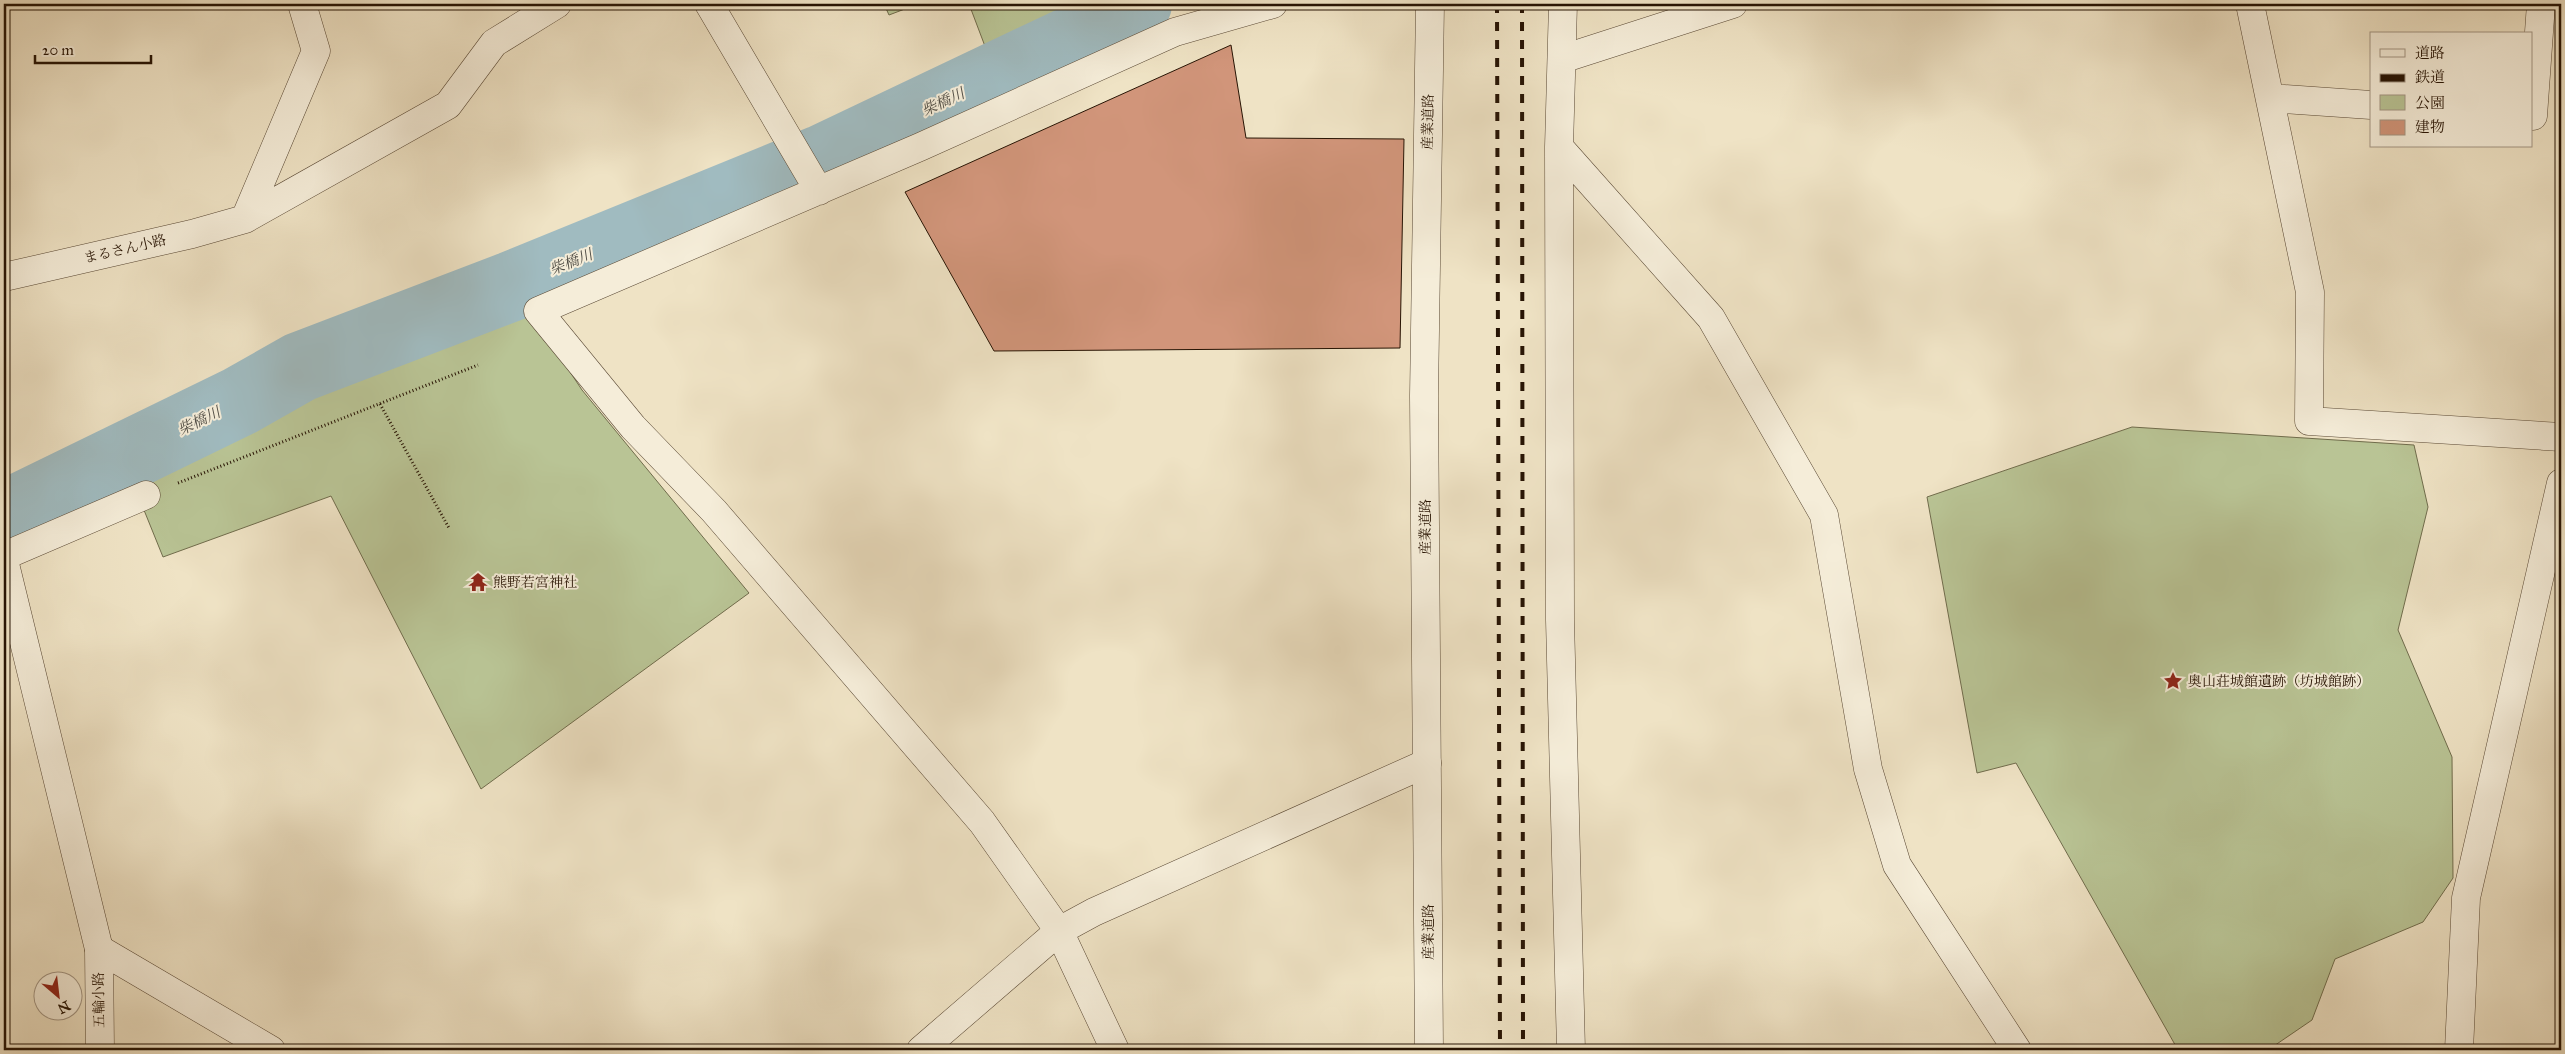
<svg xmlns="http://www.w3.org/2000/svg" width="2565" height="1054" font-family="'IM FELL Great Primer','Noto Serif JP',serif">
  <style>
    .green { fill: #b9c495; stroke: #706c4c }
    .lines { fill: none; stroke-linecap: round; stroke-linejoin: round }
    .river { stroke: #a0bbc0; stroke-width: 70 }
    .building { fill: #d1957a; stroke: #271404 }
    .minor-casing { stroke: #594834; stroke-width: 29 }
    .tertiary-casing { stroke: #594834; stroke-width: 29 }
    .path { stroke: #271404; stroke-width: 3; stroke-dasharray: 1 2.5; stroke-linecap: butt }
    .minor { stroke: #f5edd9; stroke-width: 28 }
    .tertiary { stroke: #f5edd9; stroke-width: 28 }
    .rail { stroke: #271404; stroke-width: 4; stroke-dasharray: 9 9; stroke-linecap: butt }
    .labels { text-anchor: middle; dominant-baseline: central; stroke-width: 4; stroke-linejoin: round; paint-order: stroke }
    .street-label { font-size: 14px; fill: #271404; stroke: #f5edd9 }
    .poi-label { font-size: 14px; fill: #271404; stroke: #f5edd9; text-anchor: start }
    .water-label { font-size: 15px; font-style: italic; fill: #514e46; stroke: #f5edd9 }
  </style>
  <rect width="100%" height="100%" fill="#efe3c5"/>
  <filter id="stains"><feTurbulence type="fractalNoise" baseFrequency=".004" numOctaves="4"/><feColorMatrix values="0 0 0 0 .2 0 0 0 0 .09 0 0 0 0 .02 0 0 0 .5 -.17"/></filter>
  <radialGradient id="worn" r=".72"><stop offset=".6" stop-color="#630" stop-opacity="0"/><stop offset="1" stop-color="#630" stop-opacity=".3"/></radialGradient>
  <path class="green" d="M884 4H918L889 15Z
    M969 4H1119L1080 31 994 70Z
    M523 301 582 390 749 593 481 789 331 496 163 557 129 473Z
    M2132 427 2414 445 2428 507 2398 630 2452 757 2453 878 2423 922 2335 959 2312 1020 2268 1050H2178L2016 763 1977 773 1927 497Z"/>
  <g class="lines">
    <path class="river" d="M4 516 240 401 300 367 512 286 821 160 1074 40 1137 4"/>
  </g>
  <path class="building" d="M1231 45 1246 138 1404 139 1400 348 994 351 905 192Z"/>
  <g class="lines">
    <g class="minor-casing">
      <path id="minor" d="M709 4 819 191
        M1563 4 1559 147 1560 620 1571 1050
        M2250 4 2310 292 2309 421 2561 437
        M1562 59 1733 4
        M2270 98 2371 105
        M2531 115 2533 116 2541 4
        M1559 147 1711 318 1824 515 1868 769 1897 865 2017 1050
        M245 219 316 51 302 4
        M4 277 192 234 245 219 448 105 494 43 557 4
        M4 556 146 495
        M99 949 271 1050
        M99 949 100 1050
        M921 1050 1059 931 1094 912 1427 763
        M1115 1050 1059 931 982 822 714 511 633 427 538 311 920 147 1175 32 1273 4
        M2459 1050 2466 898 2561 483"/>
    </g>
    <g class="tertiary-casing">
      <path id="tertiary" d="M4 560 99 949
        M1429 1050 1424 396 1430 4"/>
    </g>
    <path class="path" d="M380 404 449 528
      M178 483 478 365"/>
    <use href="#minor" class="minor"/>
    <use href="#tertiary" class="tertiary"/>
    <path class="rail" d="M1497 4 1500 1050
      M1522 4 1523 1050"/>
  </g>
  <defs>
    <g id="temple-bare" transform="scale(1.5)"><path d="M0-6L5-2H3V0L6.5 2.5H4V6H1.5V3h-3V6H-4V2.5H-6.5L-3 0V-2H-5Z" fill="#8f2418" stroke="#f5edd9" stroke-width="2.5" paint-order="stroke"/></g>
    <g id="sight-bare" transform="scale(1.5)"><path d="M0-6L1.8-2.2L6-1.7L2.9 1.2L3.7 5.4L0 3.3L-3.7 5.4L-2.9 1.2L-6-1.7L-1.8-2.2Z" fill="#8f2418" stroke="#f5edd9" stroke-width="2.5" paint-order="stroke"/></g>
  </defs>
  <g fill-rule="evenodd">
    <use href="#temple-bare" x="478" y="582"/>
    <use href="#sight-bare" x="2173" y="681"/>
  </g>
  <g class="labels">
    <g class="street-label">
      <text transform="translate(1428 122) rotate(-89)">産業道路</text>
      <text transform="translate(125 249) rotate(-13)">まるさん小路</text>
      <text transform="translate(1425 527) rotate(-90)">産業道路</text>
      <text transform="translate(1428 932) rotate(-90)">産業道路</text>
      <text transform="translate(99 1000) rotate(-91)">五輪小路</text>
    </g>
    <g class="poi-label">
      <text x="493" y="582">熊野若宮神社</text>
      <text x="2188" y="681">奥山荘城館遺跡（坊城館跡）</text>
    </g>
    <g class="water-label">
      <text transform="translate(943 102) rotate(-25)">柴橋川</text>
      <text transform="translate(571 262) rotate(-22)">柴橋川</text>
      <text transform="translate(199 421) rotate(-26)">柴橋川</text>
    </g>
  </g>
  <rect width="2565" height="1054" fill="none" stroke="#efe3c5" stroke-width="20"/>
  <rect x="5" y="5" width="2555" height="1044" fill="none" stroke="#271404" stroke-width="2.5"/>
  <rect x="10" y="10" width="2545" height="1034" fill="none" stroke="#271404"/>
  <rect x="2370" y="32" width="162" height="115" fill="#f5edd9" stroke="#a39684"/>
  <rect x="2380" y="49" width="25" height="8" fill="#f5edd9" stroke="#a39684"/>
  <text x="2415" y="58" font-size="15" fill="#271404">道路</text>
  <rect x="2380" y="74" width="25" height="8" fill="#271404" stroke="#a39684"/>
  <text x="2415" y="82" font-size="15" fill="#271404">鉄道</text>
  <rect x="2380" y="95" width="25" height="15" fill="#b9c495" stroke="#a39684"/>
  <text x="2415" y="108" font-size="15" fill="#271404">公園</text>
  <rect x="2380" y="120" width="25" height="15" fill="#d1957a" stroke="#a39684"/>
  <text x="2415" y="132" font-size="15" fill="#271404">建物</text>
  <g transform="translate(58 996) rotate(152)"><circle r="24" fill="#f5edd9" stroke="#a39684"/>
  <path d="M0-4L9 19L0 12L-9 19Z" fill="#8f2418"/>
  <text y="-8" font-size="14" font-weight="bold" text-anchor="middle" fill="#271404">N</text>
  </g>
  <path d="M35 55v8h116v-8" fill="none" stroke="#271404" stroke-width="2.5"/>
  <text x="42" y="55" font-size="15" fill="#271404" stroke="#f5edd9" stroke-width="4" paint-order="stroke">20 m</text>
  <rect width="100%" height="100%" filter="url(#stains)"/>
  <rect width="100%" height="100%" fill="url(#worn)"/>
</svg>
